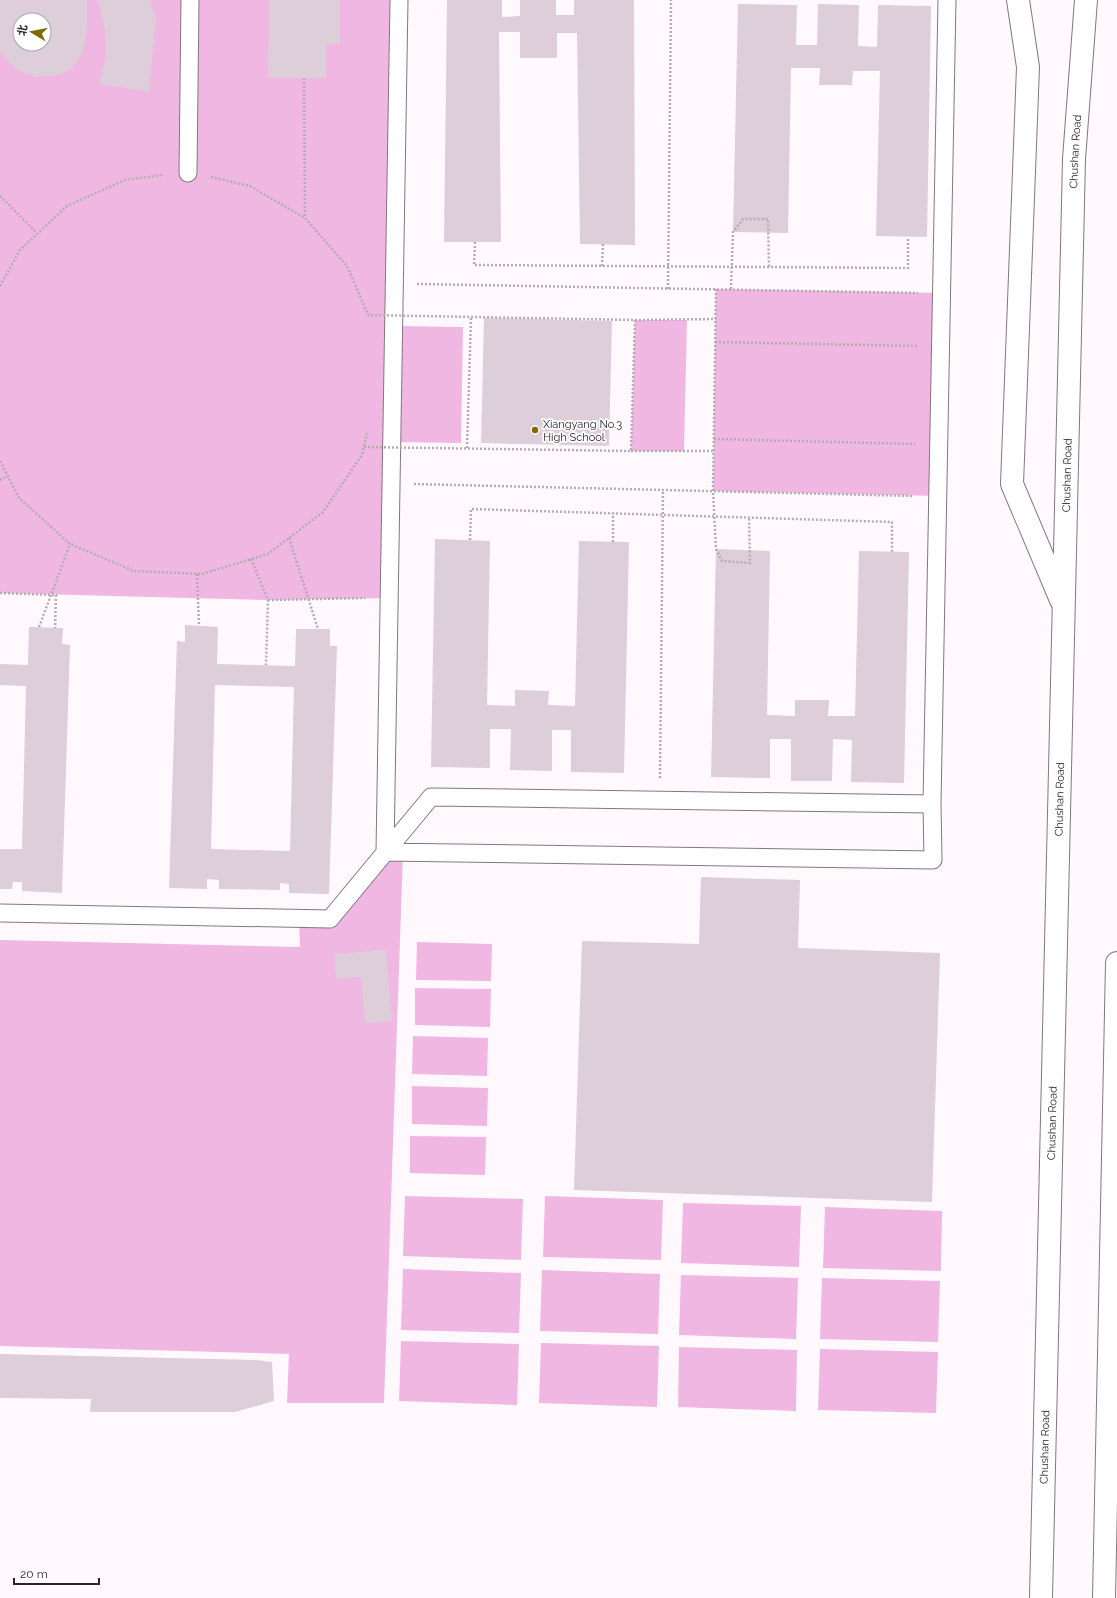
<svg xmlns="http://www.w3.org/2000/svg" width="1117" height="1598" font-family="Raleway,'Noto Sans SC',sans-serif">
  <style>
    .green { fill: #f0b7e2; fill-rule: evenodd }
    .building { fill: #ddced9; fill-rule: evenodd }
    .lines { fill: none; stroke-linecap: round; stroke-linejoin: round }
    .lane-casing { stroke: #837680; stroke-width: 19 }
    .secondary-casing { stroke: #837680; stroke-width: 24 }
    .path { stroke: #b3adb1; stroke-width: 2.5; stroke-dasharray: 2 2; stroke-linecap: butt }
    .lane { stroke: #fff; stroke-width: 17 }
    .secondary { stroke: #fff; stroke-width: 22 }
    .path-bridge { stroke: #b3adb1; stroke-width: 2.5; stroke-dasharray: 2 2; stroke-linecap: butt }
    .poi-dot { fill: #7f6b05; stroke: #fff; stroke-width: 1.5 }
    .labels { text-anchor: middle; dominant-baseline: central; stroke-width: 3.5; stroke-linejoin: round; paint-order: stroke }
    .street-label { font-size: 11px; fill: #292427; stroke: #fff }
    .poi-label { font-size: 11px; fill: #292427; stroke: #fff; text-anchor: start }
  </style>
  <rect width="100%" height="100%" fill="#fff9fd"/>
  <path class="green" d="M0 0H399L394 326 463 327 461 443 392 442 390 598 268 600 0 593ZM20 20H44V44H20Z
    M716 289 942 293 938 496 713 491Z
    M635 320H687L684 451H631Z
    M385 852 403 853 384 1403H287L289 1354 0 1346V940L300 947 299 918 333 916Z
    M417 942 492 944 491 981 416 980Z
    M415 988 491 989 490 1027 415 1025Z
    M413 1036 488 1038 487 1076 412 1074Z
    M412 1086 488 1088 487 1126 412 1124Z
    M410 1136 486 1137 485 1175 410 1173Z
    M405 1196 523 1199 521 1260 403 1256Z
    M545 1196 663 1200 661 1260 543 1257Z
    M683 1203 801 1206 799 1267 681 1263Z
    M825 1207 942 1211 941 1271 823 1268Z
    M403 1269 521 1273 519 1333 401 1330Z
    M542 1270 660 1274 658 1334 540 1331Z
    M681 1275 798 1278 796 1339 679 1335Z
    M822 1278 940 1281 938 1342 820 1339Z
    M401 1341 519 1344 517 1405 399 1401Z
    M541 1343 659 1346 657 1407 539 1403Z
    M679 1347 797 1350 796 1411 678 1407Z
    M820 1349 938 1352 936 1413 818 1410Z"/>
  <path class="building" d="M0 0H87V26L83 52 71 69 59 75 35 77 17 70 0 52ZM20 20H44V44H20Z
    M98 0H150L156 18 149 92 99 84 106 58 105 31Z
    M269 0H340V44H326V78H268Z
    M447 0H502V17L520 16V0H556V15H574V0H634L635 245 580 244 577 33H557V58H520V32H499L501 242H444Z
    M738 4 797 5 796 45H817L818 4 859 5 858 46 877 47 878 5 931 6 927 237 876 236 880 71H853L852 85H819L820 68H791L788 233 733 232Z
    M484 318 612 321 609 446 481 443Z
    M435 539 490 541 487 705 515 706V690L549 691 548 705 575 706 579 541 629 542 624 773 571 772V730H552V771L510 770 511 729H490V768L431 767Z
    M716 549 770 551 767 715 795 716V700H829L828 716H855L859 551 909 552 904 783 851 782 852 740 833 739 832 781H791V739H770V778L711 777Z
    M185 625 218 627 217 664 295 666 296 629H330V646H337L329 894 289 893V884L280 883V890L219 889V880L207 879V889L169 888 177 641 185 642ZM215 685 294 687 290 851 211 849Z
    M29 627 63 628 62 644 70 645 62 893 22 891V882H13L12 889H0V849H22L26 686 0 685V664L28 665Z
    M701 877 800 880 798 948 940 953 932 1202 574 1190 582 941 699 944Z
    M386 950 392 1021 365 1023 361 977 336 979 334 954Z
    M0 1354 256 1360 272 1362 274 1401 235 1412H90L91 1399 0 1398Z"/>
  <g class="lines">
    <g class="lane-casing">
      <path id="lane" d="M399 0 385 852 933 860 932 804
        M188 173 190 0
        M0 913 330 919 431 797 932 804 947 0"/>
    </g>
    <g class="secondary-casing">
      <g id="secondary">
        <path d="M1018 0 1028 67 1012 484 1061 600"/>
        <path id="s1" d="M1041 1598 1074 159 1086 0"/>
        <path d="M1104 1598 1117 963"/>
      </g>
    </g>
    <path class="path" d="M304 78 305 218
      M211 177 250 186 305 218 347 266 369 317
      M0 196 37 233
      M602 266 603 244
      M417 284 918 293
      M0 286 20 250 67 206 125 180 164 175
      M668 289 671 0
      M716 289 713 491 716 549 722 561 750 563 749 518
      M731 289 733 232 743 219H768L769 267
      M635 320 716 319
      M715 342 917 346
      M714 439 915 444
      M467 448 471 317
      M631 451H714
      M0 461 19 498 70 544 134 571 202 574 268 554 323 512 362 455 367 433
      M0 480 8 476
      M414 484 914 496
      M613 542V513
      M251 559 268 600 266 665
      M197 574 199 626
      M0 593 56 595 55 628
      M268 600 365 598
      M660 778 663 490"/>
    <use href="#lane" class="lane"/>
    <use href="#secondary" class="secondary"/>
    <path class="path-bridge" d="M475 242 474 265 908 268V237
      M364 447 631 451 635 320 368 315
      M289 538 318 629
      M470 540 471 509 892 522V552
      M39 627 70 544"/>
  </g>
  <circle class="poi-dot" cx="535" cy="430" r="4"/>
  <g class="labels">
    <g class="street-label">
      <text stroke="none"><textPath href="#s1" startOffset="1447">Chushan Road</textPath></text>
      <text stroke="none"><textPath href="#s1" startOffset="1123">Chushan Road</textPath></text>
      <text stroke="none"><textPath href="#s1" startOffset="799">Chushan Road</textPath></text>
      <text stroke="none"><textPath href="#s1" startOffset="475">Chushan Road</textPath></text>
      <text stroke="none"><textPath href="#s1" startOffset="151">Chushan Road</textPath></text>
    </g>
    <g class="poi-label">
      <text x="543" y="424">Xiangyang No.3<tspan x="543" dy="13">High School</tspan></text>
    </g>
  </g>
  <g transform="translate(32 32) rotate(280)"><circle r="19" fill="#ffffff" stroke="#a9a7a9"/>
  <path d="M0-3L7 15L0 10L-7 15Z" fill="#7f6b05"/>
  <text y="-6" font-size="11" font-weight="bold" text-anchor="middle" fill="#292427">北</text>
  </g>
  <path d="M14 1578v6h85v-6" fill="none" stroke="#292427" stroke-width="2"/>
  <text x="20" y="1578" font-size="12" fill="#292427" stroke="#ffffff" stroke-width="3" paint-order="stroke">20 m</text>
</svg>
